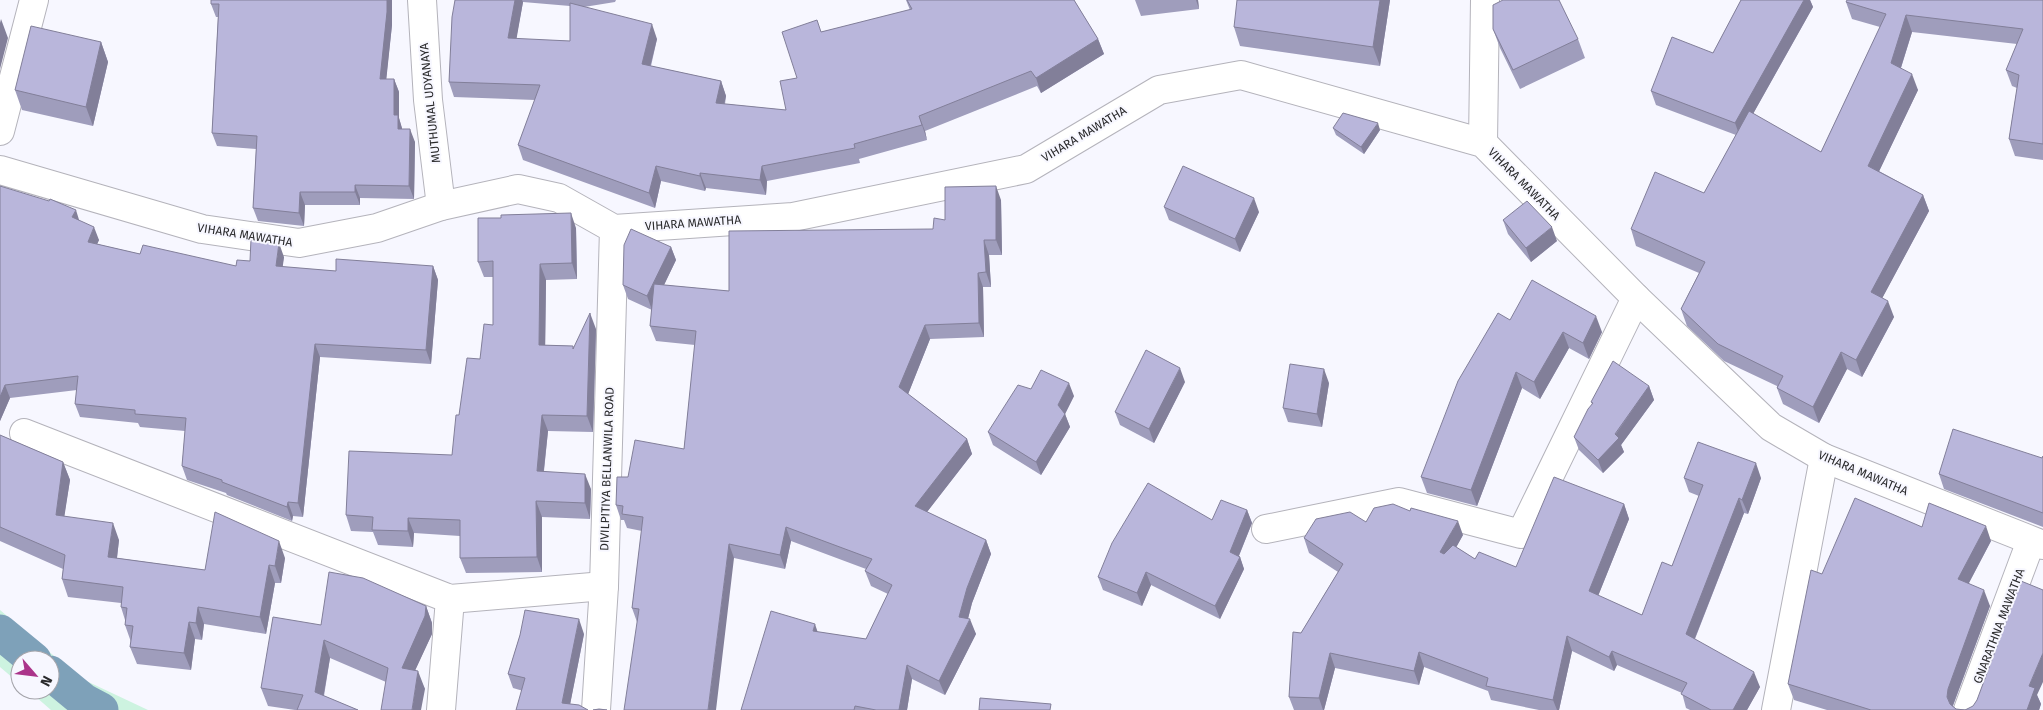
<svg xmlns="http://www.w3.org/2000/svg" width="2043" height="710" font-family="'Fira Sans',sans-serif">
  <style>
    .green { fill: #cdf3e0 }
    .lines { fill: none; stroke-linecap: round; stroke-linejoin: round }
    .canal { stroke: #7ea1b9; stroke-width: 35 }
    .minor-casing { stroke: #b4b3bb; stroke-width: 30 }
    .tertiary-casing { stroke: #b4b3bb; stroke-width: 30 }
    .minor { stroke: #fff; stroke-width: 28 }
    .tertiary { stroke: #fff; stroke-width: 28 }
    .wall { fill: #9f9dbc; fill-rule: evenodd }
    .shaded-wall { fill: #827f99 }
    .building { fill: #b9b6db; stroke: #827f99 }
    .labels { text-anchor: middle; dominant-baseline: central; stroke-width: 4; stroke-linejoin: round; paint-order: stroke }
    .street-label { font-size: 12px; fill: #2a2a2c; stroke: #f7f7ff }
  </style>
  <rect width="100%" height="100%" fill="#f7f7ff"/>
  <path class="green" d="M0 610 80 678 148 710H51L28 690H50V660H20V684L0 667Z"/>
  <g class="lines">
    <path class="canal" d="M0 632 34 660
      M50 673 84 701 101 710"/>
    <g class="minor-casing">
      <path id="minor" d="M422 0 428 100 441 206
        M0 131 34 0
        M1483 143 1485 0
        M24 433 450 599 604 586
        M1266 529 1399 502 1521 534 1636 298
        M441 710 450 599
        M1776 710 1824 458
        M1968 710 2031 541"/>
    </g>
    <g class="tertiary-casing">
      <path id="tertiary" d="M0 170 202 229 299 243 377 228 441 206 518 189 559 198 614 229 793 217 1026 169 1159 90 1241 75 1483 143 1636 298 1771 427 1824 458 2043 545
        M596 710 604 586 614 229"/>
    </g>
    <use href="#minor" class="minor"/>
    <use href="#tertiary" class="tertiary"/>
  </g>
  <path class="wall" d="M211 0H392V25L386 79H394L399 92V118L402 129 415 142 414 199 360 198V205H305L304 226 258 221 253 208 256 149 217 146 212 133 218 17H216L211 4Z
    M455 0H616L615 2 584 7 657 39 651 66 721 81 726 96 725 104 786 110 797 78 821 32 910 10 906 0H1074L1098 39 1104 54 1041 93 1037 86 925 131 927 140 859 159 860 163 767 181 766 195 706 188 705 191 661 181 655 208 523 160 518 145 535 100 454 97 449 82ZM523 2 570 6V41L516 39Z
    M1135 0H1198L1199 9 1141 16Z
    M1390 0 1380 66 1240 46 1234 27Z
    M1741 0H1810L1813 7 1753 114 1821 152 1880 27 1852 19 1846 2 2043 0V160L2015 156 2009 139 2017 88 2012 86 2006 70 2017 44 1912 32 1901 68 1918 90 1879 171 1923 195 1929 211 1882 298 1894 317 1862 377 1847 369 1819 423 1783 404 1777 388V386L1724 361 1687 326 1681 309 1699 273 1636 246 1631 229 1704 193 1736 135 1656 105 1651 91 1713 53Z
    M1493 29 1578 39 1585 58 1520 89 1500 48Z
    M101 42 108 62 93 126 22 110 15 90Z
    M1333 128 1380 130 1364 154 1336 135Z
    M0 186 79 220 99 240 97 244 140 254 236 266 250 261 284 257 282 267 336 271 433 266 438 280 431 364 320 357 303 517 293 516 292 521 227 495 226 493 187 480 182 466 185 431 140 427 138 423 80 417 75 404 77 390 10 398 0 421Z
    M1001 200 1002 255H989L991 287H983L984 337 930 339 908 394 967 439 972 454 927 512 986 540 991 554 972 603 968 619 976 634 945 695 912 679 907 710H741L818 632 866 639 888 594 871 586 865 571 866 569 791 541 785 569 734 558 637 622 632 608 642 531 627 528 624 520H621L616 505 628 477 684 449 695 345 656 341 650 326 652 310 628 299 623 285 671 247 676 260 664 285 729 291 933 229 945 220Z
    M1164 207 1259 212 1240 252 1169 220Z
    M1503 220 1557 241 1531 262 1508 234Z
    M576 228 577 279 546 280 545 345 573 346 574 348 596 329 593 432 548 431 544 471 591 489 590 519 542 517V572L466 573 460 558V536L414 533 413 547 378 545 373 532 351 531 346 515 452 455 459 415 493 325V277H484L478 262Z
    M1510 320 1602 332 1589 359 1569 348 1540 399 1522 388 1477 506 1427 493 1421 477Z
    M1185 382 1154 443 1120 425 1115 412Z
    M1329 383 1322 427 1288 422 1283 408Z
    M1649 386 1654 400 1621 445 1624 452 1603 473 1579 450 1574 437 1592 404 1591 402Z
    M1031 389 1074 396 1065 414 1070 427 1041 475 993 445 988 432Z
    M0 435 63 462 70 480 64 516 119 540 117 558 205 570 285 558 281 583H275L266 634 204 624 202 640 195 639 191 670 137 664 130 647 131 642 125 625V620L121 607V603L68 597 62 579 63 569 0 541Z
    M2043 456V527L1944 489 1939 474 2042 458Z
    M1684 478H1761L1748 514 1744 513 1695 639 1760 687 1747 710H1690L1686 708 1682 693 1617 665 1614 671 1572 651 1559 710H1539L1491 700 1488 691 1424 667 1419 685 1335 668 1324 710H1294L1289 697 1301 633 1338 572 1309 553 1304 538 1366 522 1463 535 1456 547 1475 559 1516 567 1624 504 1629 519 1598 596 1642 615 1672 566 1699 496 1689 492Z
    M1247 510 1252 523 1239 556 1240 557 1244 569 1220 619 1151 585 1142 606 1103 590 1098 577 1212 520Z
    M1922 527 1991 541 1969 583 1990 606 1953 706 1956 709 1965 710 2037 695 2041 704 2039 710H1827L1794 700 1788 684Z
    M426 606 432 623V634L415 670 425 689 386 682 330 658 324 696 358 710H295L268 706 261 688 321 625Z
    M584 634 570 704 588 710 513 688 508 674 520 635Z"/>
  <path class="shaded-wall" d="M387 0H392V25L385 92 380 79Z
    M515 0H522L523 2 514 53 508 38Z
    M1196 0H1198L1199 9Z
    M1380 0H1390L1380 66 1373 47Z
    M1804 0H1810L1813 7 1740 137 1735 123Z
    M1906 15 1912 32 1897 80 1891 63Z
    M1 19 8 38 0 69V23Z
    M652 24 657 39 647 79 642 64Z
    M1098 39 1104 54 1041 93 1036 78Z
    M101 42 108 62 93 126 86 107Z
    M1912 74 1918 90 1874 182 1868 166Z
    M394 79 399 92V118L402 128V142L398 129 394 115Z
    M721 81 726 96 721 118 716 103Z
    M919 116 925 131 927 140Z
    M1378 123 1380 130 1364 154 1361 147Z
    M410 129 415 142 414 199 409 186Z
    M656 166 661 181 655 208 649 193Z
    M762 166 767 181 766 195 760 180Z
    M700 173 706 188 705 191 700 176Z
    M355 185 360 198V205L355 192Z
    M996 186 1001 200 1002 255 996 240Z
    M300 192 305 205 304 226 299 213Z
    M1923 195 1929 211 1877 308 1871 292Z
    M1254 198 1259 212 1240 252 1235 239Z
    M76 210 80 223 72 217Z
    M571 213 576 228 577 279 572 263Z
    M94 227 99 240 92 255 88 242Z
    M1552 227 1557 241 1531 262 1526 248Z
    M984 240 989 255 991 287 986 272Z
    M279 243 284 257 281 280 276 266Z
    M671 247 676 260 652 310 647 296Z
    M540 264 546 280 545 361 539 345Z
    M433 266 438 280 431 364 426 350Z
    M978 273 983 287 984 337 979 323Z
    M1888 301 1894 317 1862 377 1856 360Z
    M590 313 596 329 593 432 587 416Z
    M1596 316 1602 332 1589 359 1583 343Z
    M925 325 930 339 905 402 899 387Z
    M1563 332 1569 348 1540 399 1534 382Z
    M315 344 320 357 303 517 298 503Z
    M1841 352 1847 369 1819 423 1813 407Z
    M1180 368 1185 382 1154 443 1149 429Z
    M1324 369 1329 383 1322 427 1317 414Z
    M1516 372 1522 388 1477 506 1471 490Z
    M1069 383 1074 396 1063 418 1058 405Z
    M5 385 10 398 0 421V397Z
    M1649 386 1654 400 1621 445 1624 452 1603 473 1598 460Z
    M1065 414 1070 427 1041 475 1036 462Z
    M542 415 548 431 542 487 537 471Z
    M967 439 972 454 920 521 915 506Z
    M63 462 70 480 62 532 56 515Z
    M1756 463 1761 478 1748 514 1742 500Z
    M585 474 591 489 590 519 585 503Z
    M1739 498 1744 513 1691 648 1686 634Z
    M536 501 542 517V572L537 557Z
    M288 502 293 516 292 521 287 507Z
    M1624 504 1629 519 1594 606 1589 591Z
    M1247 510 1252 523 1235 565 1230 552Z
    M408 518 414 533 413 547 408 531Z
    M1458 521 1463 535 1446 566 1440 552Z
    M113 523 119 540 115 574 108 557Z
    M1986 526 1991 541 1963 594 1958 579Z
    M786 527 791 541 785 569 780 555Z
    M986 540 991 554 972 603 965 630 970 619 976 634 945 695 939 681 959 617 967 588Z
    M279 541 285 558 281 583 275 566Z
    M729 544 734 558 716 710H708Z
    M1240 557 1244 569 1220 619 1215 606Z
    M269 565 275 583 266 634 260 617Z
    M1146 572 1151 585 1142 606 1137 593Z
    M1984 590 1990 606 1953 705V710L1947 697 1948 689Z
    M426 606 432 623V634L408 686 402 668Z
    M198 607 204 624 202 640 196 623Z
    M579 619 584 634 569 710 562 703Z
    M189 622 195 639 191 670 184 653Z
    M815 624 820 639 813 631Z
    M1567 636 1572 651 1559 710H1557L1553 700Z
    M324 640 330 658 321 710 315 692Z
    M1612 651 1617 665 1614 671 1609 657Z
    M1419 652 1424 667 1419 685 1414 671Z
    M1330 653 1335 668 1324 710H1323L1319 698Z
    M2043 653V682L2037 695 2041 704 2039 710H2027L2029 686Z
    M907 665 912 679 907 710H899Z
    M418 671 425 689 421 710H412Z
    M1754 672 1760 687 1747 710H1733Z"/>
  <path class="building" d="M211 0H387V12L380 79H394V115H398V129H410L409 186 355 185V192H300L299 213 253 208 257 136 212 133 219 4H211Z
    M455 0H515L508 38 570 41V3L652 24 642 64 721 81 716 103 786 110 780 81 797 78 782 32 817 20 821 32 912 9 907 0H1074L1098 39 1036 78 1031 71 919 116 922 125 854 144 855 148 762 166 760 180 700 173V176L656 166 649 193 518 145 540 85 449 82 452 17Z
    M1237 0H1380L1373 47 1234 27Z
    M1503 0H1559L1578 39 1513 70 1493 29V5Z
    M1741 0H1804L1735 123 1651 91 1672 37 1713 53Z
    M1847 0H2043V144L2009 139 2019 75 2006 70 2023 29 1906 15 1891 63 1912 74 1868 166 1923 195 1871 292 1888 301 1856 360 1841 352 1813 407 1777 388 1783 376 1718 344 1681 309 1705 262 1631 229 1655 172 1704 193 1749 111 1821 152 1886 14 1846 2Z
    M31 26 101 42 86 107 15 90Z
    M1343 113 1378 123 1361 147 1333 128Z
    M1183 166 1254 198 1235 239 1164 207Z
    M0 186 49 201 50 199 76 210 72 217 94 227 88 242 140 254 143 245 236 266 237 260 250 261 251 239 279 243 276 266 336 271V259L433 266 426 350 315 344 298 503 288 502 287 507 222 482V480L182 466 186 418 135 414V410L75 404 78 376 5 385 0 397Z
    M996 186V240H984L986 272 978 273 979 323 925 325 899 387 967 439 915 506 986 540 967 588 959 617 970 619 939 681 907 665 899 710H876L855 706 854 710H741L771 611 815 624 813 631 866 639 892 585 865 571 872 559 786 527 780 555 729 544 708 710H624L639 609 632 608 643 517 622 514 623 506 616 505 617 477H628L635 440 684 449 696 331 650 326 654 284 729 291V231L933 229 934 218 945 220V187Z
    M1527 201 1552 227 1526 248 1503 220Z
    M571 213 572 263 540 264 539 345 573 346V349L590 313 587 416 542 415 537 471 585 474V503L536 501 537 557 460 558V520L408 518V531L372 530 373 517 346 515 349 451 452 455 456 415H459L467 358 480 359 484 324 493 325V261L478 262V218H501V215Z
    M631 229 671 247 647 296 623 285 624 245Z
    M1532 280 1596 316 1583 343 1563 332 1534 382 1516 372 1471 490 1421 477 1458 381 1498 313 1510 320Z
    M1146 350 1180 368 1149 429 1115 412Z
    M1613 361 1649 386 1615 434 1619 438 1598 460 1574 437 1588 409 1593 403 1591 402Z
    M1290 364 1324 369 1317 414 1283 408Z
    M1041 370 1069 383 1058 405 1065 414 1036 462 988 432 1018 385 1031 389Z
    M1953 429 2042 458 2043 456V513L1939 474Z
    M0 435 63 462 56 515 113 523 108 557 205 570 215 512 279 541 275 566 269 565 260 617 198 607 196 623 189 622 184 653 130 647 133 626 125 625 127 608 121 607 123 587 62 579 65 555 0 527Z
    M1698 442 1756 463 1742 500 1739 498 1686 634 1754 672 1733 710H1711L1681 694 1687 683 1612 651 1609 657 1567 636 1553 700 1486 686 1488 678 1419 652 1414 671 1330 653 1319 698 1289 697 1293 632 1301 633 1343 564 1304 538 1316 519 1350 512 1366 522 1374 508 1393 504 1410 511 1411 508 1458 521 1440 552 1444 554 1453 545 1475 559 1479 552 1516 567 1554 477 1624 504 1589 591 1642 615 1662 562 1672 566 1703 485 1684 478Z
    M1148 483 1212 520 1221 500 1247 510 1230 552 1240 557 1215 606 1146 572 1137 593 1098 577 1112 543Z
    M1855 498 1922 527 1929 503 1986 526 1958 579 1984 590 1948 689 1947 697 1950 704 1956 709 1965 710 1973 706 1977 700 2021 581 2043 590V653L2029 686 2035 688 2027 710H1871L1788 684 1811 570 1822 574Z
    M329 572 363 578 426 606 425 616 402 668 418 671 412 710H381L388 668 324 640 315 692 358 710H297L303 695 261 688 273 617 321 625Z
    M525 610 579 619 562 703 579 705 588 710H516L525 678 508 674 520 635Z
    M980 698 1051 704 1050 710H979Z
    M599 709 607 710H593Z"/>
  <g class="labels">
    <g class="street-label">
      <text transform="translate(430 103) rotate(-96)">MUTHUMAL UDYANAYA</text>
      <text transform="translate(1084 134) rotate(-31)">VIHARA MAWATHA</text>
      <text transform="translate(1524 184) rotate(45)">VIHARA MAWATHA</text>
      <text transform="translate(693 223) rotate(-4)">VIHARA MAWATHA</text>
      <text transform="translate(245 235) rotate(9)">VIHARA MAWATHA</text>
      <text transform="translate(607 469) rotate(-88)">DIVILPITIYA BELLANWILA ROAD</text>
      <text transform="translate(1863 473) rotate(23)">VIHARA MAWATHA</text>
      <text transform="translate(1999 626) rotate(-69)">GNARATHNA MAWATHA</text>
    </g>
  </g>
  <g transform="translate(35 675) rotate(118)"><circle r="24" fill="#f7f7ff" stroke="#a5a5ab"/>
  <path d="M0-4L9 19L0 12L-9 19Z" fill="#ab348a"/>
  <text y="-8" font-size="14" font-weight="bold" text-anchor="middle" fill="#2a2a2c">N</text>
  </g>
</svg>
